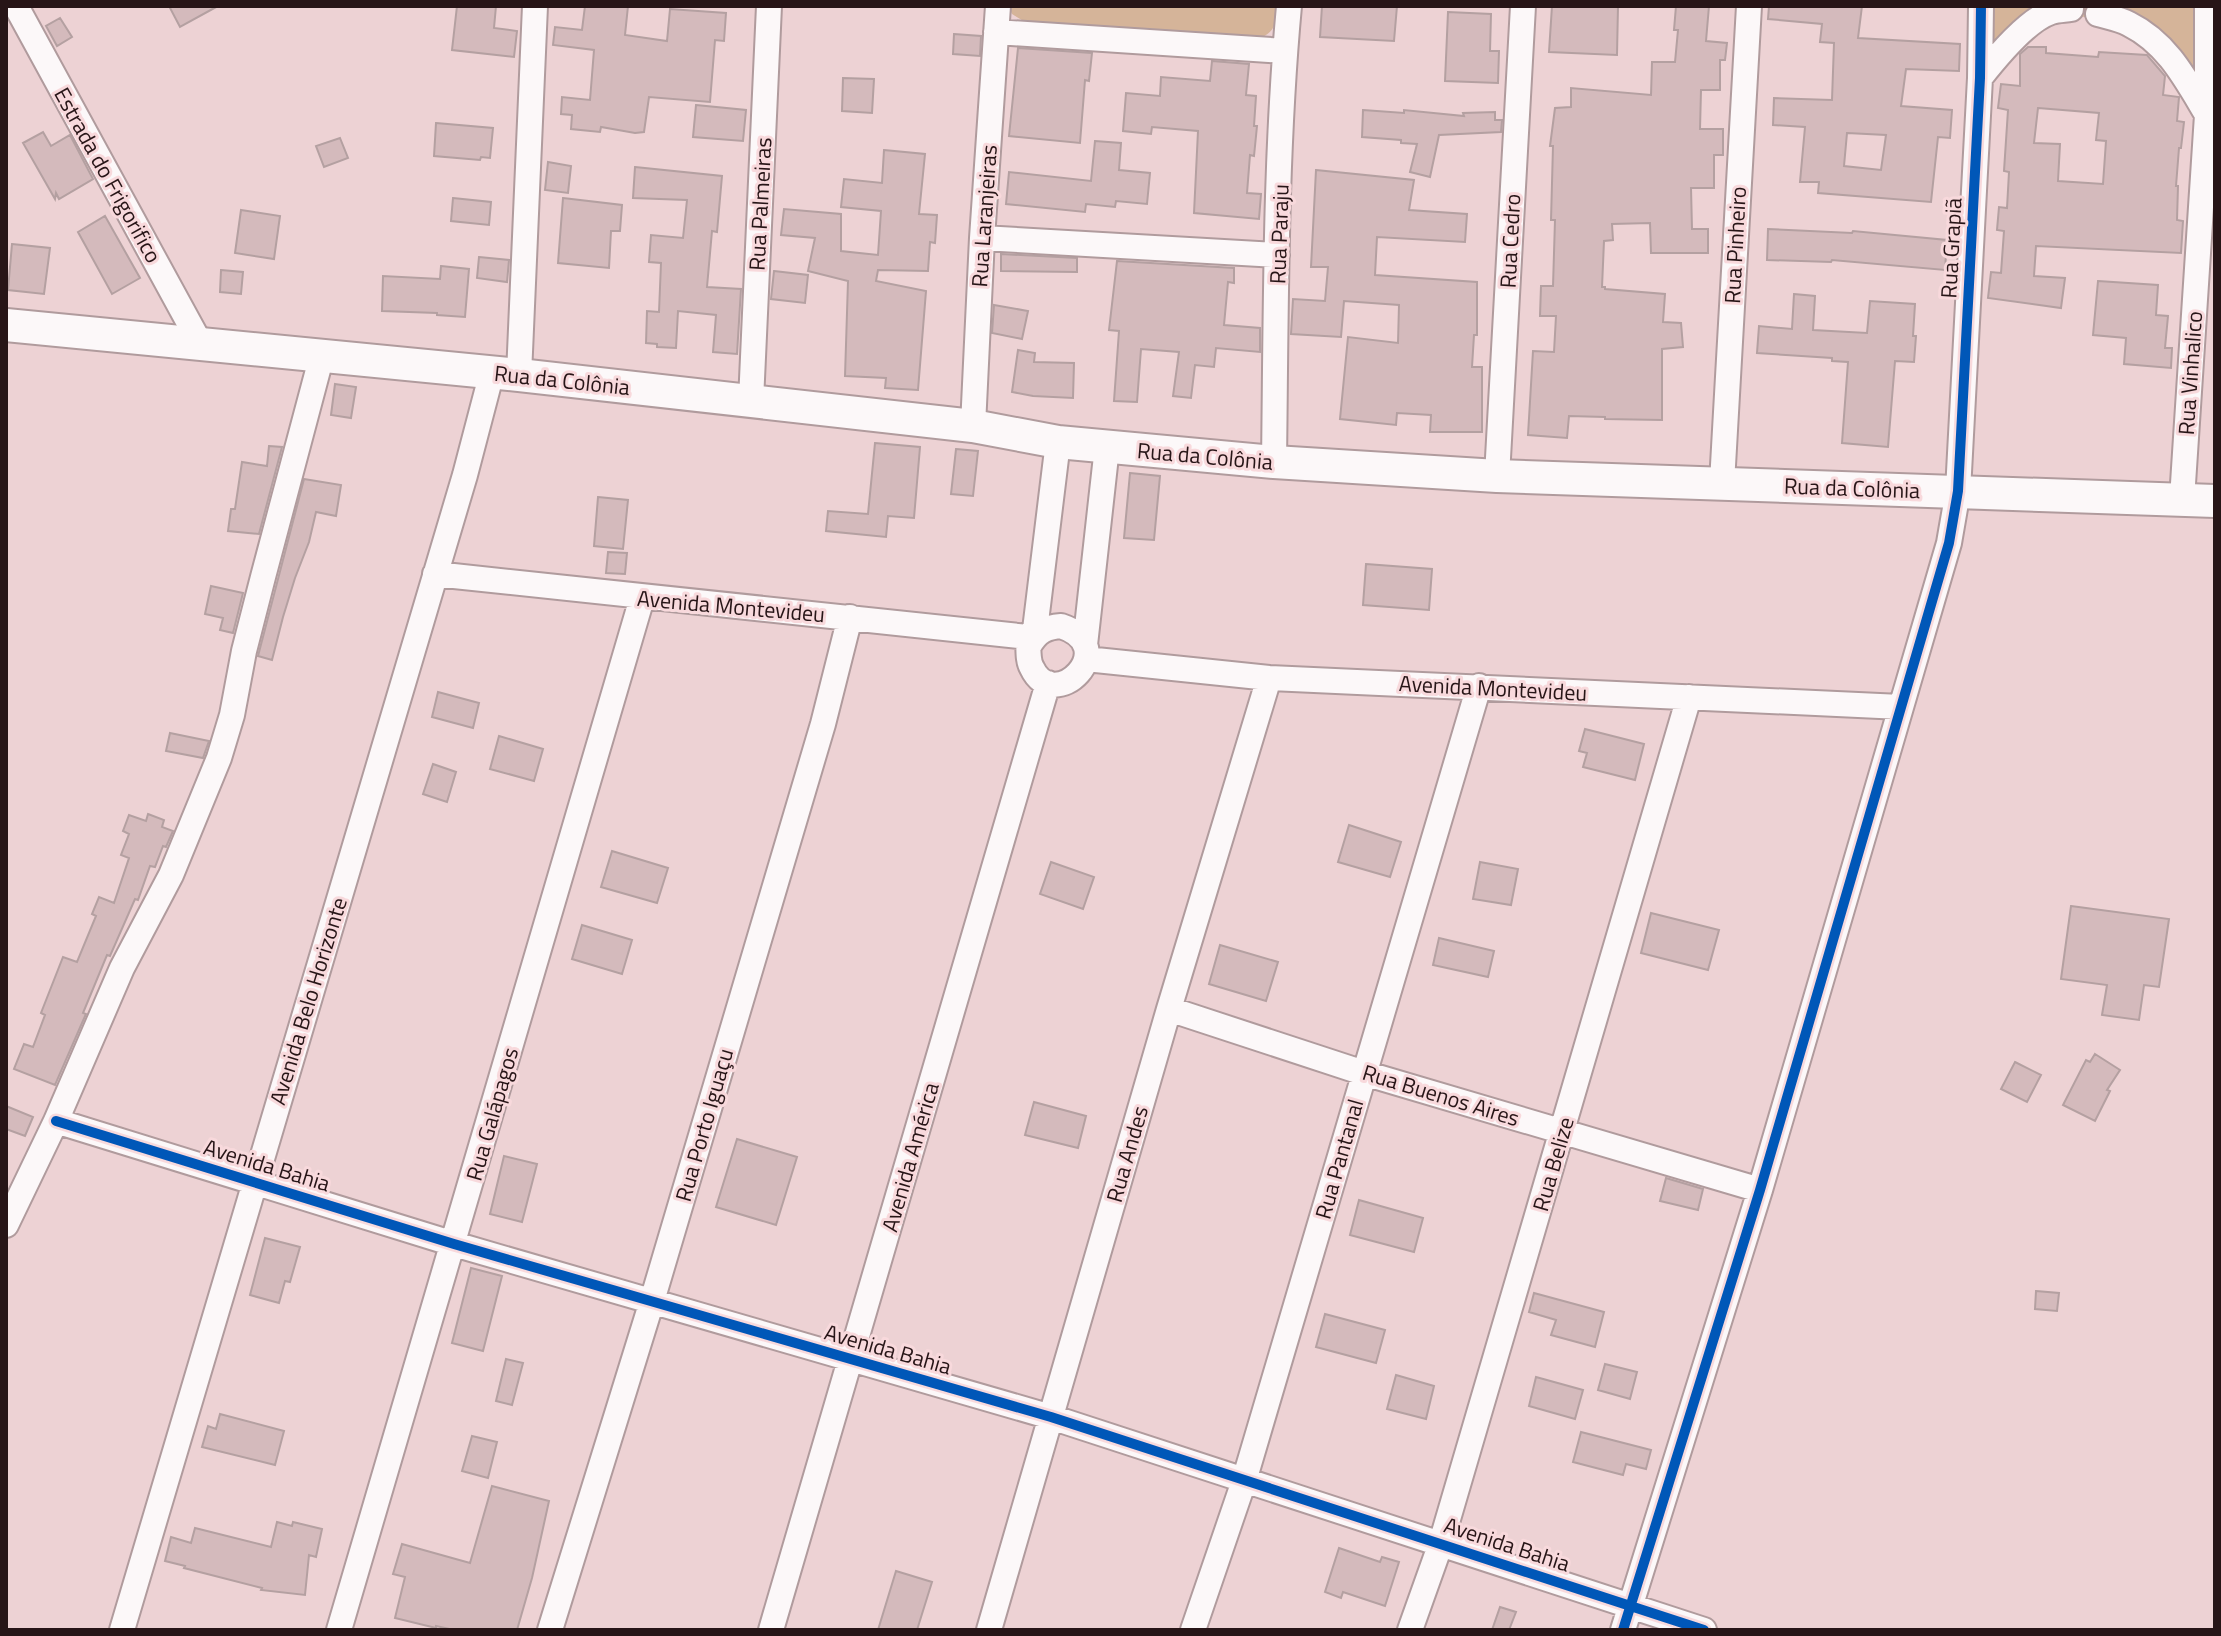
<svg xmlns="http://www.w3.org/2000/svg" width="2221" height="1636" font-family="'Titillium Web',sans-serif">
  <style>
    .green { fill: #d5b499 }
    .building { fill: #d4babc; stroke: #b4a0a1; stroke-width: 2; fill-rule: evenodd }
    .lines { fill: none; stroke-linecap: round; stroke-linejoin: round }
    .minor-casing { stroke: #b09b9d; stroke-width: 28 }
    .major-casing { stroke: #b09b9d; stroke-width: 36 }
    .minor { stroke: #fcf8f9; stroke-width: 24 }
    .major { stroke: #fcf8f9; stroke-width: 32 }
    .cycleway-casing { stroke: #f8d9dc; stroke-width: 15 }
    .cycleway { stroke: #0057b8; stroke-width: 10 }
    .labels { text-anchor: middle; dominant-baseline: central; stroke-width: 6; stroke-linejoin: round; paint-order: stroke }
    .street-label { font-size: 22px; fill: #271517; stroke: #f8d9dc }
  </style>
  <rect width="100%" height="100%" fill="#edd2d4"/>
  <path class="green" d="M1008 6H1279C1276 31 1270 37 1246 42L1025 22 1012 14Z
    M1985 6H2208L2205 94 2167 57 2118 24 2070 14 1983 60Z"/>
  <path class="building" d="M169 6H218L180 27Z
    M457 6H496L494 28 517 31 514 57 452 50Z
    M585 6H628L625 35 667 41 670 9 726 13 724 41 715 40 710 102 649 97 644 132 635 133 601 127 600 132 571 129 572 115 561 114 562 97 590 100 594 50 553 45 555 27 582 30Z
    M1322 6H1397L1394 41 1320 37Z
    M1552 6H1618L1617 55 1549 52Z
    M1676 6H1709L1706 41 1727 43 1725 60H1720V90H1701L1700 129H1723V155H1714V188H1691L1692 229H1708V253H1651L1650 223 1612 224 1613 240 1604 241 1602 287H1605V289L1665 294 1663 322 1681 323 1683 347 1662 349V420L1605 419V417L1569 416 1567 438 1528 435 1533 351 1554 352 1556 316H1540L1541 286H1553L1555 220H1551L1553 146H1550L1555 108 1571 107V88L1651 95 1652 62H1675L1678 30H1674Z
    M1769 6H1862L1858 38 1960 44 1959 71 1906 69 1901 106 1952 110 1950 138 1938 137 1931 202 1818 193 1819 182H1800L1805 127 1773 125 1774 98 1832 100 1834 43 1820 42 1822 24 1768 19ZM1847 133 1886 135 1881 170 1844 166Z
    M1448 12 1491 14 1490 51H1499L1498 83 1445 81Z
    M60 18 72 37 57 46 46 26Z
    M954 34 981 36 980 56 953 54Z
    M2028 47H2046V53L2098 57 2099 52 2147 55 2165 76 2163 95 2179 97 2177 121 2184 122 2181 148H2179L2176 186H2178L2177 220 2183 221 2181 253 2036 246 2034 276 2065 278 2061 308 1988 298 1991 272 2001 273 2004 231 1997 230 1999 207 2007 208 2009 172 2004 171 2008 110 1998 108 2001 84 2020 86V54ZM2038 108 2099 113 2096 140 2106 141 2103 184 2058 181 2060 144 2034 143Z
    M1018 48 1092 53 1089 81 1085 80 1080 143 1009 136Z
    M1212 61 1249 64 1246 95 1256 96 1254 126H1257L1254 156 1250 155 1247 193 1261 194 1259 219 1194 213 1198 131 1152 127 1151 134 1123 131 1126 93 1160 96 1161 77 1210 81Z
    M843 78 874 79 872 113 842 111Z
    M696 105 746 110 743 141 693 137Z
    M1363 110 1404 113V110L1464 116 1463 113 1495 112V120H1502L1501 132 1439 135 1430 177 1410 172 1417 144 1401 143V140L1362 137Z
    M436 123 493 128 490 158 481 157 480 160 434 156Z
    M43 132 51 146 70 135 93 179 59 199 56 193 55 199 23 143Z
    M340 138 348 158 324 167 316 146Z
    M1095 141 1121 143 1119 170 1150 173 1147 204 1116 201 1115 207 1086 204 1085 212 1006 204 1009 172 1091 181Z
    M884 150 925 154 919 214 937 215 935 243 930 242 928 271 878 270 876 281 926 291 918 390 885 388 886 378 845 376 848 281 808 271 815 238 781 235 784 209 841 214V251L878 255 881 211 841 207 844 179 882 183Z
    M548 162 571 166 568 193 545 190Z
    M635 167 722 176 717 232 712 231 707 287 741 289 737 354 713 352 716 315 678 311 676 348 657 347V344L646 343 647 311 659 312 661 263 649 262 651 235 683 238 687 200 633 198Z
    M1316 170 1414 180 1409 210 1467 214 1465 242 1377 237 1375 275 1477 282V335H1474L1472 367H1482V432H1430L1431 415 1397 413 1396 425 1340 419 1348 337 1398 343 1399 305 1344 301 1341 337 1291 334 1293 299 1325 301 1328 267H1311Z
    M453 198 491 202 489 225 451 221Z
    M563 198 622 205 620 231H611L609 268 558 263Z
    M241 210 280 216 274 259 235 253Z
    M105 216 140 278 112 294 78 232Z
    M1768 229 1852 233 1853 231 1947 240 1945 270 1832 260 1831 262 1767 260Z
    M12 244 50 248 44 294 8 290Z
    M1001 254 1077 258V272L1001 271Z
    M479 257 509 260 507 282 477 278Z
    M1117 261 1234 268V283L1228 282 1224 325 1260 328V352L1216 348 1214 367 1195 365 1191 398 1173 396 1179 352 1141 349 1137 402 1114 401 1119 331 1109 330Z
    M441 266 469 269 465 317 437 315V313L382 311 383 276 440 279Z
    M221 270 243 272 241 294 220 292Z
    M774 271 808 275 805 303 771 299Z
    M2098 281 2158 285 2156 315 2168 316 2165 348H2172L2171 368 2124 364 2126 338 2093 335Z
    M1794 294 1815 296 1813 330 1867 333 1870 301 1915 304 1913 336H1916L1914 362 1895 361 1888 447 1842 443 1848 362 1832 361V358L1757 353 1759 326 1792 329Z
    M994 305 1028 311 1022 339 992 333Z
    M1018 350 1035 353 1034 362 1074 363 1073 398 1033 396 1012 392Z
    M335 384 356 387 351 418 331 415Z
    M875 443 920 447 914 518 888 516 886 537 826 531 828 511 868 514Z
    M269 446 282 447 259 534 228 531 231 509H235L242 462 267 466Z
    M956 449 978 451 973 496 951 494Z
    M1130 473 1160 476 1154 540 1124 538Z
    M304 479 341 485 336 516 316 512 309 542 295 578 283 617 272 660 258 656Z
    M598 497 628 500 623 549 594 546Z
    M608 552 627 553 625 574 606 573Z
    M1366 564 1432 569 1429 610 1363 605Z
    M211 586 243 593 233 633 220 630 223 618 205 614Z
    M438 692 479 703 473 728 432 717Z
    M1585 729 1644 744 1635 780 1583 767 1587 753 1579 751Z
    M170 733 209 741 203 758 166 751Z
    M499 736 543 749 534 781 490 769Z
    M433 764 456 772 447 802 423 794Z
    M148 814 164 820 162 827 173 831 166 847 163 846 155 867 150 866 138 900 135 899 110 956 107 955 83 1013 86 1014 82 1023 55 1085 14 1069 24 1044 33 1047 45 1015 41 1013 63 957 77 962 96 916 92 914 99 897 114 903 129 858 121 855 129 834 123 831 129 815 146 821Z
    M1349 825 1401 842 1390 877 1338 862Z
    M612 851 668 868 657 903 601 887Z
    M1051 862 1094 877 1083 909 1040 894Z
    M1480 862 1518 869 1511 905 1473 899Z
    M2071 906 2169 919 2159 987 2144 985 2139 1020 2102 1015 2107 985 2061 979Z
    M1651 913 1719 930 1708 970 1641 953Z
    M582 925 632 940 622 974 572 959Z
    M1439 938 1494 951 1488 977 1433 965Z
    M1220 945 1278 962 1266 1001 1209 984Z
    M2095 1054 2120 1070 2107 1090 2110 1091 2095 1121 2063 1105 2086 1060 2090 1062Z
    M2015 1062 2041 1075 2027 1102 2001 1089Z
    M1034 1102 1086 1116 1078 1148 1025 1135Z
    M6 1106 33 1117 25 1136 6 1129Z
    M737 1139 797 1157 776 1225 716 1207Z
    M504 1156 537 1164 522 1222 490 1214Z
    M1666 1178 1703 1189 1698 1210 1660 1201Z
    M1359 1200 1423 1218 1414 1252 1350 1235Z
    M265 1238 300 1247 290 1282 285 1281 279 1303 250 1295Z
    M471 1268 502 1276 483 1351 452 1343Z
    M2036 1291 2059 1293 2057 1311 2035 1309Z
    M1534 1293 1604 1312 1595 1347 1551 1335 1556 1320 1529 1312Z
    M1325 1314 1385 1330 1376 1363 1316 1347Z
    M506 1359 523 1363 512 1405 496 1401Z
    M1605 1364 1637 1372 1630 1399 1598 1390Z
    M1396 1375 1434 1386 1426 1419 1387 1409Z
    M1536 1377 1583 1390 1575 1419 1529 1406Z
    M220 1414 284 1431 275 1465 202 1447 208 1426 216 1429Z
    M1581 1432 1651 1450 1646 1469 1626 1464 1623 1475 1573 1462Z
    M472 1436 497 1442 488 1478 462 1471Z
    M492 1486 549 1501 532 1578 517 1630H454L436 1626V1628L395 1618 405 1577 393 1574 402 1544 470 1563Z
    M277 1522 292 1526 293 1522 322 1529 316 1557 309 1555 305 1595 261 1590 262 1588 184 1568 185 1566 165 1561 171 1537 191 1543 195 1528 271 1547Z
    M1339 1548 1380 1562 1382 1557 1399 1562 1385 1606 1343 1592 1341 1598 1325 1592Z
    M896 1571 932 1582 917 1630H878Z
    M1500 1607 1516 1612 1509 1630H1492Z"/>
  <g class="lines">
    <g class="minor-casing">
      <path id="minor" d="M16 6 200 343
        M2098 14C2108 17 2120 19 2129 24 2167 43 2185 78 2206 113
        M996 32 1285 51
        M1980 78C1995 59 2027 20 2051 12 2057 10 2065 10 2071 9
        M982 238 1277 255
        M519 375 535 6
        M751 401 769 6
        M973 426 982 238 998 6
        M1274 462C1276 311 1275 157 1289 6
        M1497 476 1523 6
        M1722 483 1749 6
        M2182 499 2207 115V6
        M435 574 1028 637
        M1061 626C1124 647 1054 716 1032 668 1027 660 1029 647 1028 637L1029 646C1037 632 1046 627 1061 626Z
        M1034 638 1058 442
        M1085 645 1107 447
        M1086 659 1269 678 1901 707
        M1169 1009 1364 1073 1760 1190
        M56 1121 454 1244 1051 1417 1704 1630
        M6 1225 56 1121 122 968 171 875 219 758 232 715 244 651 263 577 322 355
        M122 1630 465 475 492 372
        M339 1630 642 598
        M550 1630 652 1301 823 724 850 617
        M771 1630 1048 683
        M989 1630 1169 1009 1269 678
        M1193 1630 1244 1481 1479 686
        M1410 1630 1441 1543 1689 697
        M1623 1630 1760 1190 1949 543 1958 491 1980 78 1981 6"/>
    </g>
    <g class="major-casing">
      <path id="major" d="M6 325 519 375 973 426 1058 442 1274 462 1497 476 2215 501"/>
    </g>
    <use href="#minor" class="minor"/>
    <use href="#major" class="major"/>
    <g class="cycleway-casing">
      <path id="cycleway" d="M56 1121 454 1244 1051 1417 1704 1630
        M1623 1630 1760 1190 1949 543 1958 491 1980 78 1981 6"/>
    </g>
    <use href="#cycleway" class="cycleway"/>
  </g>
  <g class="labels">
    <g class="street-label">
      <text transform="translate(108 175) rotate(61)">Estrada do Frigorifico</text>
      <text transform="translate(760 204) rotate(-87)">Rua Palmeiras</text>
      <text transform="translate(984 216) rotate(-86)">Rua Laranjeiras</text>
      <text transform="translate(1279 234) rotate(-88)">Rua Paraju</text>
      <text transform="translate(1510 241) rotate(-87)">Rua Cedro</text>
      <text transform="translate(1735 245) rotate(-87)">Rua Pinheiro</text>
      <text transform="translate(1951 248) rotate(-87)">Rua Grapiã</text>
      <text transform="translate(2190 373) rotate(-86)">Rua Vinhalico</text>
      <text transform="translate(562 380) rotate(6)">Rua da Colônia</text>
      <text transform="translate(1205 456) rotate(5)">Rua da Colônia</text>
      <text transform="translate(1852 488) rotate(2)">Rua da Colônia</text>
      <text transform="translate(731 606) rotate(5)">Avenida Montevideu</text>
      <text transform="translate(1493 688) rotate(3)">Avenida Montevideu</text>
      <text transform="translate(308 1001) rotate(-73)">Avenida Belo Horizonte</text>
      <text transform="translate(1441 1095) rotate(17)">Rua Buenos Aires</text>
      <text transform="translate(492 1114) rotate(-74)">Rua Galápagos</text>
      <text transform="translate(704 1125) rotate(-74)">Rua Porto Iguaçu</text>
      <text transform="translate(1127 1154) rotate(-74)">Rua Andes</text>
      <text transform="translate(910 1157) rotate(-74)">Avenida América</text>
      <text transform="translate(1339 1159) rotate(-74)">Rua Pantanal</text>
      <text transform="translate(1553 1164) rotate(-74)">Rua Belize</text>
      <text transform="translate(267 1165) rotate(17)">Avenida Bahia</text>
      <text transform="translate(888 1349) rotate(16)">Avenida Bahia</text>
      <text transform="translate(1507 1544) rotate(18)">Avenida Bahia</text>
    </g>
  </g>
  <rect width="2221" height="1636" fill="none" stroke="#271517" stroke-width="16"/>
</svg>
